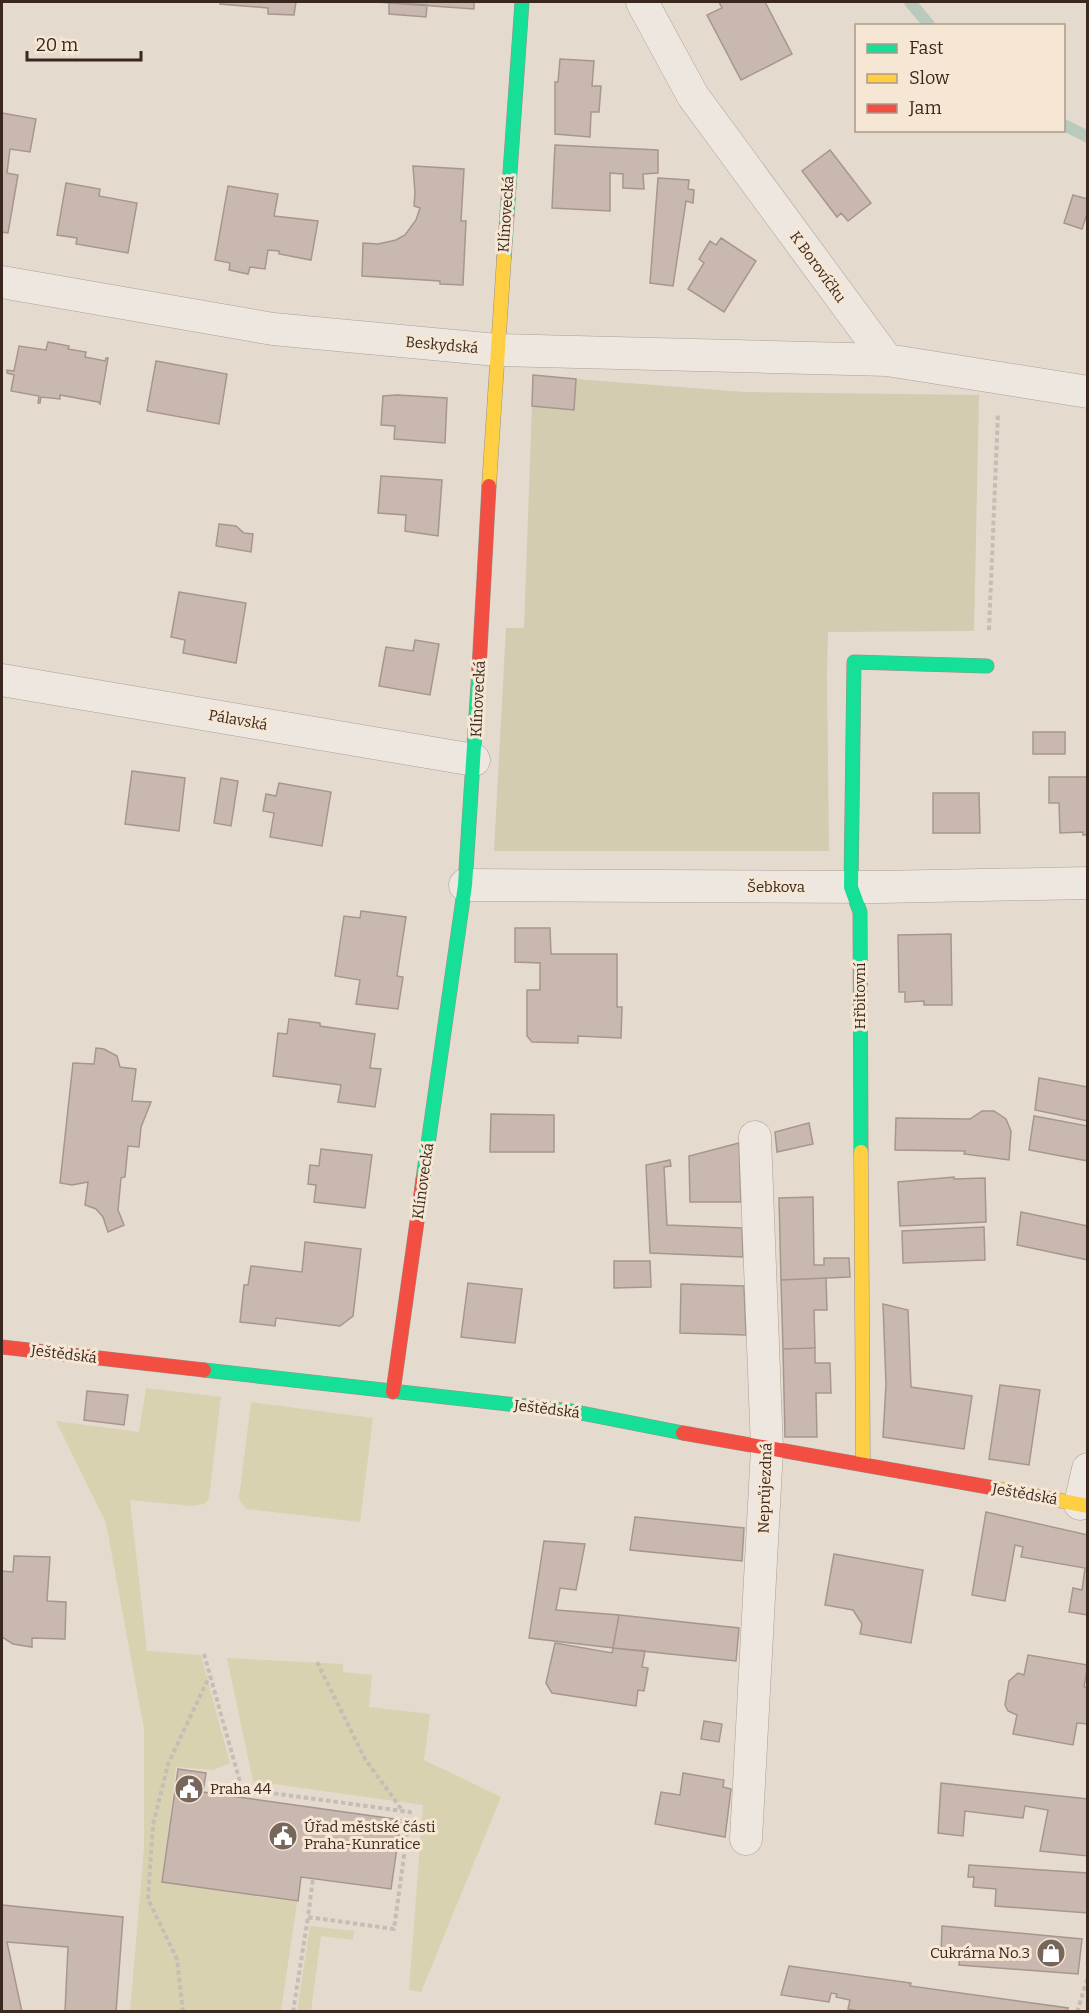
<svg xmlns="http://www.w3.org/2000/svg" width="1089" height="2013" font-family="Bitter,serif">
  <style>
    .green { fill: #d8d2b0 }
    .cemetery { fill: #d2ccb0 }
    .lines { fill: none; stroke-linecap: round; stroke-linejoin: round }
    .stream { stroke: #b9c9bc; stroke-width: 12 }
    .building { fill: #c9b8af; stroke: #a6968d; stroke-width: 1.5 }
    .street-casing { stroke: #aaa097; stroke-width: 33 }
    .fast-casing { stroke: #9a8f86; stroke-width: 15 }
    .slow-casing { stroke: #9a8f86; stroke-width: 15 }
    .jam-casing { stroke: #9a8f86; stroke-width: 15 }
    .path { stroke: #c6beb6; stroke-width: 4; stroke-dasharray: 4.5 3; stroke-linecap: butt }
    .street { stroke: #ede7df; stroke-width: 32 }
    .fast { stroke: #16e098; stroke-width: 14 }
    .slow { stroke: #ffcf43; stroke-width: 14 }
    .jam { stroke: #f24e42; stroke-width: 14 }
    .labels { text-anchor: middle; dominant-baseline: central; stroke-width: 6; stroke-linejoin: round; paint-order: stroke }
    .street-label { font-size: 15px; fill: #3a271e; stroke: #f6e7d4 }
    .poi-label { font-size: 15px; fill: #3a271e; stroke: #f6e7d4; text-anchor: start }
  </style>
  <rect width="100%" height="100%" fill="#e5dace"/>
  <path class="green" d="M146 1388 221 1397 209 1498 204 1504 192 1506 130 1500 147 1651 201 1655 230 1763 213 1770 176 1767 162 1883 297 1902 281 2011H130L144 1848V1729L106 1523 56 1421 139 1432Z
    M251 1402 373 1418 360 1522 247 1509 241 1503 239 1497Z
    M227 1658 343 1664V1672L372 1675 369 1707 430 1714 424 1760 501 1797 421 1992 409 1990 423 1805 253 1781Z
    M310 1926 354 1931 353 1940 321 1936 311 2011H297Z"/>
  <path class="cemetery" d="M576 379 745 392 979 395 974 631 828 632 827 674 829 851H494L506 628H524L532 406 574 409Z"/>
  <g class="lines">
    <path class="stream" d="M910 2 930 26
      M1064 125 1088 137"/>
  </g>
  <path class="building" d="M220 2H296L294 15 268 14V8L220 4Z
    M376 2H474V9Z
    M719 2H765L792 54 741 80 707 15 722 8Z
    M389 3 427 5 426 17 389 14Z
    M560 59 594 61 592 86H601L599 112H591L590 137 555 134V82H558Z
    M2 113 36 119 30 152 10 149 7 173 18 175 8 233 2 232Z
    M555 145 658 150V173L643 174 644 189 623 188V174L610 173V211L552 208Z
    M830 150 871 203 848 221 841 213 837 217 802 171Z
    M413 166 464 169 461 221H466L463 285 440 284V281L362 276 363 243 378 244 396 240 405 235 416 220 420 208 414 206 415 193Z
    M658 178 689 180 688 189 694 190 693 203 686 201 673 286 650 283Z
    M66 183 100 189 99 196 137 203 128 253 76 244 77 238 57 235Z
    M228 186 278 194 274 216 318 221 311 260 279 254V251L268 250 265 269 250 267 248 274 229 270 230 263 215 260Z
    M1073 195 1088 199V211L1082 229 1064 223Z
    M721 238 756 261 724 312 688 289 704 263 699 259 710 241 716 245Z
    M48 342 69 346 68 349 86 352 85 357 105 361 106 358H108L100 404 98 402 60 395V399L41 397 40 403H38L39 396 11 391 14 375 7 373V370L14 371 19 346 46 350Z
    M156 361 227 374 219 424 147 411Z
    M533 375 576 379 574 410 532 406Z
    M397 395 447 398 445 443 394 439 395 426 381 425 383 396Z
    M381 476 442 480 438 536 405 531 406 515 378 513Z
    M219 524 236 526 244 533 253 534 251 552 216 546Z
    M179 592 246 603 236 663 183 653 185 640 171 637Z
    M415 640 439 644 430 695 379 686 386 647 413 651Z
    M1033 732H1065V754H1033Z
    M132 771 185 778 179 831 125 824Z
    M1049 777H1088V835H1083V832L1060 833 1059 803H1049Z
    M221 778 238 781 231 826 214 823Z
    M279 783 331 792 322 846 270 837 274 813 263 811 266 794 276 796Z
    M933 793H979L980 833H933Z
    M361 911 406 917 397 976 403 977 398 1009 356 1004 360 980 335 976 344 916 360 918Z
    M515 928H550L551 954H617V1007H622L621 1038 578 1036V1043L532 1042 527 1036V990H540V963L515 962Z
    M951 934 952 1005H924V1001L905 1002V992H899L898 935Z
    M289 1019 320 1023V1026L375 1034 370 1068 381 1069 375 1107 338 1102 341 1085 273 1076 278 1033 287 1034Z
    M96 1048 104 1049 117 1056 120 1067 136 1069 132 1101 151 1102 141 1127 139 1147 128 1146 125 1177 121 1178 118 1210 124 1225 108 1232 103 1217 96 1209 85 1205 88 1182 72 1185 60 1183 73 1063 94 1064Z
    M1039 1078 1088 1087V1121L1035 1110Z
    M982 1111H994L1006 1119 1011 1131 1009 1160 964 1154 965 1151 895 1150 896 1118 970 1119Z
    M491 1114 554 1115V1152H490Z
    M1034 1116 1088 1126V1161L1029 1150Z
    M809 1123 813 1144 777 1152 775 1132Z
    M739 1143 741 1202H690L689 1156Z
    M321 1149 372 1155 365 1208 314 1202 316 1185 308 1184 310 1165 319 1166Z
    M670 1160 671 1166 664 1167 667 1225 742 1228 743 1257 650 1253 646 1165Z
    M954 1177V1179L985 1178 986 1222 900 1226 898 1182Z
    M813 1197 814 1265H824V1258H849L850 1277 781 1280 779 1198Z
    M1021 1212 1088 1226V1260L1017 1245Z
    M984 1227 985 1260 903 1263 902 1231Z
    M305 1242 361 1249 353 1316 340 1326 276 1318 275 1326 240 1322 244 1285H248L251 1266 302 1272Z
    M614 1261H650L651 1287 614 1288Z
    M826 1278 827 1310H814L815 1348 783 1349 781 1280Z
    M468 1283 522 1289 515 1343 461 1337Z
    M681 1284 744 1286 746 1335 680 1333Z
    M883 1304 908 1310 911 1387 972 1396 964 1449 883 1437 886 1384Z
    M815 1348V1363H830L831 1393H816L817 1437H785L783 1349Z
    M1000 1385 1040 1390 1029 1465 989 1459Z
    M87 1391 128 1395 124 1425 84 1420Z
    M986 1512 1088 1535V1615L1069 1612 1073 1588 1082 1590 1085 1568 1021 1557 1023 1547 1015 1545 1005 1601 972 1595Z
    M635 1517 744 1528 742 1561 630 1550Z
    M544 1541 585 1544 576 1590 560 1588 556 1610 619 1615 613 1648 529 1638Z
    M834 1554 923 1570 911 1643 860 1634 862 1624 853 1610 825 1605Z
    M14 1556 50 1557 47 1601 66 1602 65 1639 32 1638V1647L13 1644 2 1637V1571L13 1572Z
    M619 1615 739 1628 736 1661 613 1648Z
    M555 1643 612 1653 613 1648 645 1651 642 1667 648 1668 644 1691 638 1690 636 1706 552 1693 546 1683Z
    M1028 1655 1088 1665 1084 1687 1088 1688V1724L1077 1723 1073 1745 1013 1734 1017 1715 1008 1711 1005 1705 1009 1681 1018 1673 1024 1675Z
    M704 1721 722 1724 719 1742 701 1739Z
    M178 1769 206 1773 203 1792 401 1820 391 1889 301 1877 298 1901 162 1882Z
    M683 1773 724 1780 723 1787 731 1789 725 1837 655 1824 661 1792 680 1795Z
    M941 1783 1088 1799V1856L1040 1851 1048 1810 1025 1806 1023 1818 965 1811 963 1836 938 1833Z
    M969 1865 1088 1873V1913L995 1906 996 1889 973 1887 974 1877H968Z
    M2 1905 123 1917 116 2012H65L68 1947 7 1942 22 2012H2Z
    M942 1926 1082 1939 1078 1974 959 1965 960 1956 941 1954Z
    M789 1966 911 1983 910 1986 1068 2008 1067 2012H862L848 2009 850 2000 836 1997 837 1994 831 1993 829 2002 781 1995Z"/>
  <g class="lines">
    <g class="street-casing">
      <path id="street" d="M642 2 693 96 887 360 1088 392
        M2 282 273 329 497 350 887 360
        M2 680 474 760
        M465 885 880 887 1088 883
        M1080 1504 1088 1469
        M746 1839 767 1449 755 1137"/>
    </g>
    <g class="fast-casing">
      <path id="fast" d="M504 258 522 2
        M861 1152 860 912 851 887 854 662 987 666
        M423 1179 465 885 479 669
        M204 1370 571 1411 683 1433"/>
    </g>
    <g class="slow-casing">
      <path id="slow" d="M489 486 504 258
        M861 1152 863 1464
        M994 1488 1088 1506"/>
    </g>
    <g class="jam-casing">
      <path id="jam" d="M479 669 489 486
        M2 1347 204 1370
        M393 1392 423 1179
        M683 1433 994 1488"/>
    </g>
    <path class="path" d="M989 630 998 413
      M204 1654 242 1789 410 1812 394 1929 308 1917 313 1878
      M317 1662 365 1759 402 1810
      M183 2012 177 1959 148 1899 153 1825 168 1764 209 1677
      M293 2012 308 1917
      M1077 2012 1088 1977"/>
    <use href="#street" class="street"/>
    <use href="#fast" class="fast"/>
    <use href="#slow" class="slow"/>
    <use href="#jam" class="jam"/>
  </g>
  <defs>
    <g id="civic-disc" transform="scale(1.5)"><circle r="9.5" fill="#76665c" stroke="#f6e7d4"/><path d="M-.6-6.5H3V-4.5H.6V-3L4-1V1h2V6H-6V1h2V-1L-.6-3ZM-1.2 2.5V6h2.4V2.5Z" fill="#fff"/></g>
    <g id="shop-disc" transform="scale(1.5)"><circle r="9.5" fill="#76665c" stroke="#f6e7d4"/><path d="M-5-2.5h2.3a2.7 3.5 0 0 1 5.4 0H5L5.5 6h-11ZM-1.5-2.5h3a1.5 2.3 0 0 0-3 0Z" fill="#fff"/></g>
  </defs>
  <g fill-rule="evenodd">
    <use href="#civic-disc" x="189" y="1789"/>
    <use href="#civic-disc" x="283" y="1836"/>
    <use href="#shop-disc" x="1051" y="1953"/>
  </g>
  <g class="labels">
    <g class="street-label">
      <text transform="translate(506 214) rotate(-86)">Klínovecká</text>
      <text transform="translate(818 267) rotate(54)">K Borovíčku</text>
      <text transform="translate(442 345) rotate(5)">Beskydská</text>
      <text transform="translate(478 699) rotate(-87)">Klínovecká</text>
      <text transform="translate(238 720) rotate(10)">Pálavská</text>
      <text x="776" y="887">Šebkova</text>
      <text transform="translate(860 996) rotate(-90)">Hřbitovní</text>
      <text transform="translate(423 1181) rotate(-82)">Klínovecká</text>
      <text transform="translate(64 1354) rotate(7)">Ještědská</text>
      <text transform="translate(547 1409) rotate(7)">Ještědská</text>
      <text transform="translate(765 1488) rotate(-88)">Neprůjezdná</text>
      <text transform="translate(1025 1494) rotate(10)">Ještědská</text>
    </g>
    <g class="poi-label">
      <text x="210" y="1789">Praha 44</text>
      <text x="304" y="1827">Úřad městské části<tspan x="304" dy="17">Praha-Kunratice</tspan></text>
      <text x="1030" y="1953" text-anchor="end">Cukrárna No.3</text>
    </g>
  </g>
  <rect width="1089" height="2013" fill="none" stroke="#3a271e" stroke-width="6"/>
  <rect x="855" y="24" width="210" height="108" fill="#f6e7d4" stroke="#ab9a8b" stroke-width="1.5"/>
  <rect x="867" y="44" width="30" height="9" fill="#16e098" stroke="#ab9a8b" stroke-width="1.5"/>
  <text x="909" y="54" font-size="18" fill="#3a271e">Fast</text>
  <rect x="867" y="74" width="30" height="9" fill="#ffcf43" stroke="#ab9a8b" stroke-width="1.5"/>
  <text x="909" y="84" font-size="18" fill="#3a271e">Slow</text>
  <rect x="867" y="104" width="30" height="9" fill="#f24e42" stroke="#ab9a8b" stroke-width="1.5"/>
  <text x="909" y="114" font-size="18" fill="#3a271e">Jam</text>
  <path d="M27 51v9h114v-9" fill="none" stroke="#3a271e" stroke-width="3"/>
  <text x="36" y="51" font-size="18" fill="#3a271e" stroke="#f6e7d4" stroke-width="4.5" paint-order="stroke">20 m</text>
</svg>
